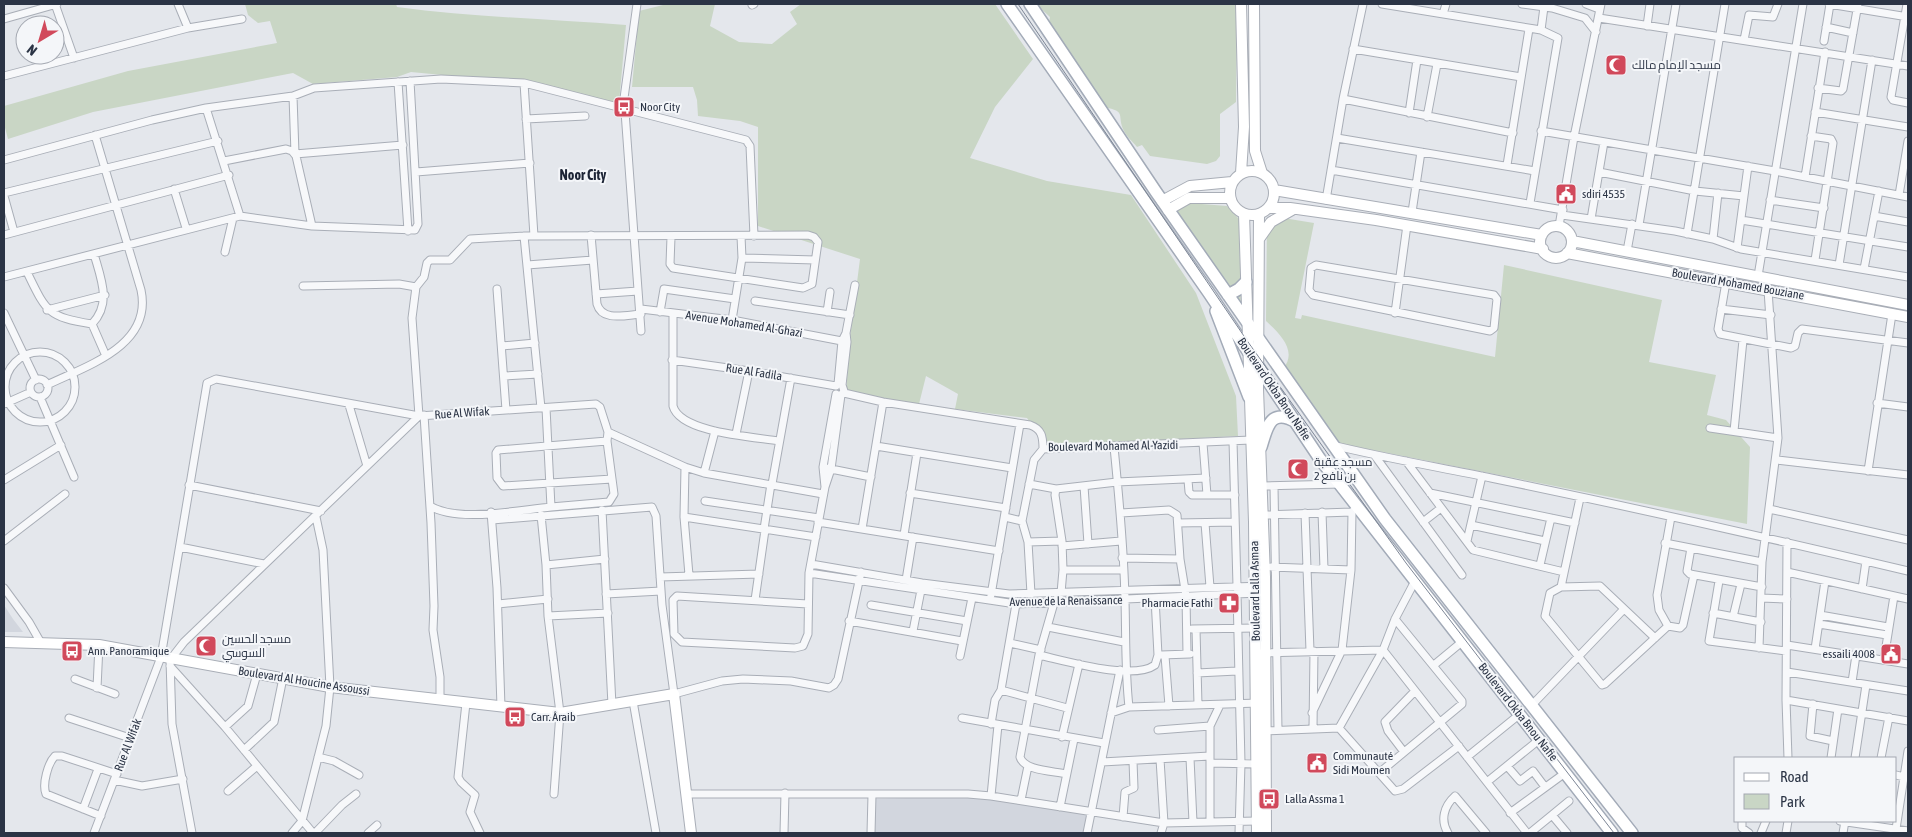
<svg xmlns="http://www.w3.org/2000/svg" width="1912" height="837" font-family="'Asap Condensed',Cairo,sans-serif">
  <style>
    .built { fill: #d2d6de }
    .green { fill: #c9d6c5 }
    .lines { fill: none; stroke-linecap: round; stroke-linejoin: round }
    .street-casing { stroke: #a9aeb7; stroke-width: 9 }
    .secondary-casing { stroke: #a9aeb7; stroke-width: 12 }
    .primary-casing { stroke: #a3abb8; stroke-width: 14 }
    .street { stroke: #f7f8fa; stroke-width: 7 }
    .secondary { stroke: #fff; stroke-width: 10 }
    .primary { stroke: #fff; stroke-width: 11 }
    .tram { stroke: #7d8696; stroke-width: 1 }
    .labels { text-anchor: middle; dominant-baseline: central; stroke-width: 4; stroke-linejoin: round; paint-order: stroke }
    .poi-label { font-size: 12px; fill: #2b3445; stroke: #f4f6f9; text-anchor: start }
    .street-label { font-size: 12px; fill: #2b3445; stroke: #f4f6f9 }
    .neighbourhood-label { font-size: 14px; font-weight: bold; fill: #1d2536; stroke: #f4f6f9 }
  </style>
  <rect width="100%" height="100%" fill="#e4e7ec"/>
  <path class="built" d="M4 605 13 619 23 632H4Z
    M970 796 1087 814 1083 833H875V799Z"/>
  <path class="green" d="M245 4H396L397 7C472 17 549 19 626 25L619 103 526 83 411 72 397 77 313 84 293 73 93 112 8 139 4 124V106L128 71 277 43 270 21 258 23 248 15Z
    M667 4H715L710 26 739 42 772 44 797 24 790 12 801 4H995L1033 59 995 107 970 158 1047 181 1131 195 1196 293 1236 396 1238 436 1046 446 1027 418 955 409 958 394 926 376 919 404 846 394 850 337 860 259 758 226V127L740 121 698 116 697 100 693 87H632L639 11Z
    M1036 4H1237L1236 102 1220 114V156L1216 161 1207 164 1150 156 1142 145 1137 147C1133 142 1127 137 1124 131 1116 115 1128 112 1104 107L1049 23 1050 17Z
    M1189 203 1227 206 1239 219 1241 309 1174 213Z
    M1271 216 1314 223 1295 318 1301 319 1302 315 1495 357 1504 265 1662 300 1649 362 1716 375 1707 415 1726 420 1750 447 1747 524 1347 445 1336 448 1283 369C1298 351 1280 334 1266 321L1267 220Z"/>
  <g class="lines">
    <g class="street-casing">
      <path id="street" d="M55 4 74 58
        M178 4 188 28
        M637 4 624 98 641 331
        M1382 4 1541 30 1558 38 1530 203
        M1522 4 1552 8 1585 18 1596 32
        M1586 4 1599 9
        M1829 4 1908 17
        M1907 4 1891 97 1893 100 1908 103
        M752 5 754 4
        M1443 14 1446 4
        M1599 18 1908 66
        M4 19 57 4
        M1647 26 1650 4
        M1826 27 1853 33
        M1541 30 1544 7
        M1744 40 1749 15 1773 17 1778 4
        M1824 41 1830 4
        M1353 49 1521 77
        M4 76 188 28 242 19
        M398 82 408 231
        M524 83 534 236
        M1818 88 1841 91 1843 89 1858 4
        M293 96 295 154 403 145
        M1343 99 1513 133
        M206 108 240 216
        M1815 112 1908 127
        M1409 113 1417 60
        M1427 117 1437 64
        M526 119 585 116
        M1541 131 1775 171 1908 197
        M1811 136 1831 139 1833 143 1815 260
        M1337 138 1535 171
        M4 160 152 120 206 108 293 96 314 88 441 79 524 83 540 87 746 140 750 146 754 236
        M224 161 286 149 292 151 296 156 312 226
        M1507 165 1529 29
        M1331 170 1563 210
        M416 172 530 163
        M1599 172 1695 191 1744 196
        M1805 177 1825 52
        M174 189 186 228
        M4 193 218 141
        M1899 195 1908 141
        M4 196 14 232
        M1326 200 1343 99 1363 4
        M1770 200 1824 208
        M1412 212 1421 152
        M1562 215 1675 231 1713 239 1741 249 1908 277
        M1874 216 1908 222
        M1591 219 1604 142
        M1741 220 1908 247
        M1639 225 1676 4
        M1559 226 1574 137 1601 4
        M1687 234 1725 4
        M4 235 229 175
        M591 235 597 304C602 322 626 315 641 314
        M1713 239 1718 193
        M1737 248 1748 166
        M1627 251 1632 224
        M225 252 233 218
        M742 258 815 260
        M527 265 593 260
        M1316 265 1494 295 1497 299 1494 328 1490 331 1313 295 1309 290 1311 268Z
        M1839 265 1872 60
        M1864 269 1879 191
        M27 272C46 311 47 317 92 324 112 303 101 279 94 254
        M1758 276 1803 4
        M4 277 240 216 312 226 415 230 418 224 410 81
        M1726 282 1718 329 1720 334 1791 348 1795 346 1798 333 1802 329 1908 343
        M416 287 424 277 427 263 430 260H450L470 239 524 236
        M497 289 506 410
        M596 294 638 291
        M755 301 850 315
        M641 309 732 320 847 342
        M1721 309 1771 315
        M47 310 105 295
        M660 312 664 289 735 299
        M827 312 830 292
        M4 313 36 380
        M673 313V406C680 433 755 437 779 441
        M1395 313 1407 225
        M732 320 742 258 741 236
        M92 324 106 356
        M502 346 535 343
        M5 387a35 35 0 1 1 70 0a35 35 0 1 1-70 0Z
        M672 360 749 371 836 386
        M504 376 538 374
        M30 388a9 9 0 1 1 18 0a9 9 0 1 1-18 0Z
        M838 384 842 341 846 333 855 285
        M47 385C86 366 153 346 141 290L95 135
        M844 393 883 402 1030 425C1042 429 1043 437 1043 449
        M40 397 74 477
        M1877 403 1908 407
        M4 404 31 392
        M349 405 367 466
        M541 408 524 236 808 235 814 237 818 242 812 284 803 288 673 268 670 264 671 237
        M546 408 551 507 609 502 614 494 607 441
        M424 415 431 523 434 606 433 630 440 677V700
        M1710 428 1778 438
        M1734 431 1743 340
        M608 432 607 441 498 450 496 453 497 478 503 486 612 479
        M736 434 749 371
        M1233 441 1237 586
        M1203 443 1207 495
        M1332 445C1385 458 1438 467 1491 478 1631 507 1770 538 1908 571
        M876 446 1012 468
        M1114 447C1119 497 1124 549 1125 600 1126 636 1125 671 1129 707
        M1043 449 1251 440
        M1375 456 1462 575
        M1777 460 1908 475
        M1406 461 1473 550 1564 572
        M685 467 684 517 689 575
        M826 468 871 477
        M1868 471 1892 314
        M704 473 715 431
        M4 480 61 445
        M1188 480 1189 492 1192 495H1235
        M772 484 791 378
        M1029 484 1056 489 1117 482 1206 478
        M189 485 321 511
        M1084 486 1088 544
        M1263 486 1341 484
        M1274 486 1278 730
        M825 487 823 467 836 394
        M1056 489 1055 495 1062 541 1063 570 1061 593 1054 603 1039 655 1020 757C1024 771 1054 771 1066 774
        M910 493 1006 508
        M1430 493 1575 523
        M705 501 819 518
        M430 506C458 523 518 510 551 507
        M1769 509 1908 540
        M602 510 612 705
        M491 512 497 588 501 707
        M1322 512 1324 569
        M1121 513 1169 510 1177 515 1180 559 1186 596 1187 654
        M1305 513 1310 651
        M541 515 546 565 605 559
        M1264 515 1352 512 1354 510
        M684 517 816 537
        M1005 517 1022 521
        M492 520 652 507 656 516 662 605 674 694 722 681 743 679 791 681 829 688 834 685 838 679 861 572
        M818 522 999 551
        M1423 522 1441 508
        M1178 523 1235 522
        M1205 523 1210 587
        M1471 525 1545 541
        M764 529 771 484
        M862 529 883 402
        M904 535 917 453
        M4 541 65 494
        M1467 541 1482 476
        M1028 542 1062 541
        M1787 542 1786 700 1788 758
        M1665 543 1762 562
        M1062 546 1121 541
        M180 547 264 564
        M1691 548 1687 571 1690 574 1762 587
        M1122 558 1180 559
        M811 564 922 583 1009 594 1265 586
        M546 565 548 616 560 713 554 794
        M1540 565 1551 518
        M1271 567 1351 570
        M1063 570H1123
        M1787 572 1908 599
        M809 573 1016 604 1258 593
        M660 577 759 574
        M906 580 913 537
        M1719 581 1709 641 1786 651
        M1561 587 1580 498
        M4 588 29 622 41 643
        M1862 589 1866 561
        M1237 593 1241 763 1239 833
        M606 594 661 591
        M1031 594 1028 542 1022 521 1034 460 1043 449
        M991 595 1020 424
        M1761 598 1787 599
        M755 600 765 530
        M498 604 548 599
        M808 604 677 596 673 600 674 634 682 642 795 648 803 646 808 634 809 573 825 487 831 469 841 395 844 391 842 385 847 342 846 333
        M871 605 967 621
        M1713 613 1761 622
        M1820 615 1888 627
        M548 616 608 613
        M1733 617 1741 584
        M849 621 962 641
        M1819 624 1887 635
        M1668 626 1659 610 1657 595 1671 517
        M1668 626 1680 628 1683 625 1694 575
        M1048 627 1124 642
        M1192 629 1256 628
        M1196 629 1198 705
        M913 631 921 590
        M1655 638 1600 586 1561 587 1550 593 1545 616 1602 685 1605 684 1668 626
        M1010 643 1041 650
        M1787 645 1908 664
        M1759 648 1762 562 1778 438 1768 290
        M1815 649 1825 581
        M1261 653 1383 650 1527 833
        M1039 655C1066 661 1133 681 1155 665L1158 655 1155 598
        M1161 655 1190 654
        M960 656 972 598
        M1165 656 1169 706
        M1884 659 1894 596
        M1434 665 1463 641
        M170 666 225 727 313 833
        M1787 672 1908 691
        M1197 673 1237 671
        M75 679 115 694
        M1852 682 1856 655
        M97 688 99 645
        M1001 690 1067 708
        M1786 700 1908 721
        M633 701 656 833
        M466 703 458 777 461 782 475 795 470 812 480 833
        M1813 704 1810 736 1833 741
        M1532 705 1624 609
        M1111 713 1129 707 1259 703
        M1312 713 1342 650 1351 570 1352 512
        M69 718 130 738
        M962 718 1104 743
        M991 724 995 700 1001 690 1016 604
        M225 727 248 706 257 674
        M1313 728 1314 651
        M1339 728 1383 650 1395 619 1415 581
        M1158 730 1210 726
        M1262 731 1339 728 1395 791 1403 789 1459 746
        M1062 737 1079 664
        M244 750 274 722 283 678
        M1404 752 1388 731 1385 722 1415 691
        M318 757 334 761 359 775
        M1467 757 1520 714
        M1190 758 1193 822
        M1831 758 1838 709
        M1855 758 1866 685
        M1881 758 1889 717
        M1160 759 1164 823 1161 833
        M1102 762 1210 756
        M1210 763 1257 764
        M1507 766 1520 781 1533 771 1545 787
        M1379 773 1462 704V701L1395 619
        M1896 775 1908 778
        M114 780 142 786 183 779
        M1487 782 1540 739
        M228 791 257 766
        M686 794H968L991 796 1164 823 1257 821
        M991 796 998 725
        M1021 800 1028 766
        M1060 807 1074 739
        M83 809 98 769
        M1510 813 1565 773
        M1552 815 1569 801
        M101 816 46 794C42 784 48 763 55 756H62L117 774
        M1123 817 1125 792 1134 788 1133 761
        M1742 821V828L1749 833
        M1840 821 1908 831
        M1210 822V726L1220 705
        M1896 829 1908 751
        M94 833 161 657 207 383 216 379 419 416 412 318 416 287 399 284 303 286
        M192 833 172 724 170 660 184 642 419 416 596 404 600 407 608 432 685 467 704 473 823 494
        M292 833 302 821 326 726 330 687 323 550 316 517
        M315 833 342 805 356 794
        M368 833 377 825
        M784 833 785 793
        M871 833 872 795
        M1087 833 1120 670
        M1448 833C1440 820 1444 806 1455 796L1486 833
        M1530 833 1552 815 1567 833
        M1761 833 1766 821
        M1786 833 1788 821
        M1843 833 1845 821"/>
    </g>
    <g class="secondary-casing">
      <path id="secondary" d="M1254 4 1255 151 1262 173
        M1230 193a22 22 0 1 1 44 0a22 22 0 1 1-44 0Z
        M1241 173 1244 127 1241 4
        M1274 190 1542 235
        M1162 201 1190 186 1232 182
        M1269 208H1290L1376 220 1543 249
        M1168 210 1189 198H1230
        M1244 214 1254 522 1257 833
        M1259 214 1258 389 1265 577 1266 833
        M1540 242a16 16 0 1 1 32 0a16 16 0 1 1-32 0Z
        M1259 239 1271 222 1292 210
        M1572 241 1908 305
        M1567 253 1908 317
        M4 642 99 645 330 687 560 713 674 694 691 833"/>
    </g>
    <g class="primary-casing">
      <path id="primary" d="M1007 4 1209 293 1320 459 1612 833
        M1030 4 1156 192 1385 519 1632 833
        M1228 295 1239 289 1246 282
        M1216 311 1249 397
        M1261 447C1267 428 1270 407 1296 422"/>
    </g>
    <use href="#street" class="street"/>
    <use href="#secondary" class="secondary"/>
    <use href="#primary" class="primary"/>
    <path class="tram" d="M1018 4 1248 342 1406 563 1614 833"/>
  </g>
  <defs>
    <g id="mosque-square" transform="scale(1.125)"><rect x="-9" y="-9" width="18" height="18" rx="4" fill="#d1495b" stroke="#f4f6f9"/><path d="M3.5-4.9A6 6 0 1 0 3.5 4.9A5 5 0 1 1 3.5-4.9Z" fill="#fff"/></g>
    <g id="bus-square" transform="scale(1.125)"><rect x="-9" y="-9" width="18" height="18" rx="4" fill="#d1495b" stroke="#f4f6f9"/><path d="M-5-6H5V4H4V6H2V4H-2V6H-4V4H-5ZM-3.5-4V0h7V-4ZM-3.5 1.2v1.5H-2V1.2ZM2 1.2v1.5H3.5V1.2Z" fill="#fff"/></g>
    <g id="civic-square" transform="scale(1.125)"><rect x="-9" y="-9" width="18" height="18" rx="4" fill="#d1495b" stroke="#f4f6f9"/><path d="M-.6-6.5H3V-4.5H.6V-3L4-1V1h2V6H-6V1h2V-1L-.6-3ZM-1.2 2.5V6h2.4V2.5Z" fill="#fff"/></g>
    <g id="pharmacy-square" transform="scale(1.125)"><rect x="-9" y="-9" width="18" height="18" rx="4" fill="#d1495b" stroke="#f4f6f9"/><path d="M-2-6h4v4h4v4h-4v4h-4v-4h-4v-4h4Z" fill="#fff"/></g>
  </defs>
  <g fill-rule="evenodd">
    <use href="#mosque-square" x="1616" y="65"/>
    <use href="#bus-square" x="624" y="107"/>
    <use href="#civic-square" x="1566" y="194"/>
    <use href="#mosque-square" x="1298" y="469"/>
    <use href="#pharmacy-square" x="1229" y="603"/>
    <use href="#mosque-square" x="206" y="646"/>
    <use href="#bus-square" x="72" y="651"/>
    <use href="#civic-square" x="1891" y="654"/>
    <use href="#bus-square" x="515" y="717"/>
    <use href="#civic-square" x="1317" y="763"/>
    <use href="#bus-square" x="1269" y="799"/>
  </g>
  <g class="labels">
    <g class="poi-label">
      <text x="1632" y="65">مسجد الإمام مالك</text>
      <text x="640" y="107">Noor City</text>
      <text x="1582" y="194">sdiri 4535</text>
      <text x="1314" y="462">مسجد عقبة<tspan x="1314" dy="14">بن نافع 2</tspan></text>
      <text x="1213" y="603" text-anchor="end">Pharmacie Fathi</text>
      <text x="222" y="639">مسجد الحسين<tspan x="222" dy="14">السوسي</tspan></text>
      <text x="88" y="651">Ann. Panoramique</text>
      <text x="1875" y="654" text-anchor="end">essaili 4008</text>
      <text x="531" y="717">Carr. Âraib</text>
      <text x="1333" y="756">Communauté<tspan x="1333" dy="14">Sidi Moumen</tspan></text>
      <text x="1285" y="799">Lalla Assma 1</text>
    </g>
    <g class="street-label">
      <text transform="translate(1738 284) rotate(10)">Boulevard Mohamed Bouziane</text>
      <text transform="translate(744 324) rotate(9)">Avenue Mohamed Al-Ghazi</text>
      <text transform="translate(754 372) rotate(9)">Rue Al Fadila</text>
      <text transform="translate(1274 389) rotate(56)">Boulevard Okba Bnou Nafie</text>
      <text transform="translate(462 413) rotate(-4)">Rue Al Wifak</text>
      <text transform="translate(1113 446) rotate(-1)">Boulevard Mohamed Al-Yazidi</text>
      <text transform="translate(1255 591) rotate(-91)">Boulevard Lalla Asmaa</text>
      <text transform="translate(1066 601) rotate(-1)">Avenue de la Renaissance</text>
      <text transform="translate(304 681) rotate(9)">Boulevard Al Houcine Assoussi</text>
      <text transform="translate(1518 712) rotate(52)">Boulevard Okba Bnou Nafie</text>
      <text transform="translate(128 745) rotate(-69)">Rue Al Wifak</text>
    </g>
    <g class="neighbourhood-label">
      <text x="583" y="175">Noor City</text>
    </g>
  </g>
  <rect width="1912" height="837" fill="none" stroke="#2b3445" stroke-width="10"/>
  <rect x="1734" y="757" width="162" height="65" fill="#f4f6f9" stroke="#a4a8b1"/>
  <rect x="1744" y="773" width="25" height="8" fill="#ffffff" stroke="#a4a8b1"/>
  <text x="1780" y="782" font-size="15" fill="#2b3445">Road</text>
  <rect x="1744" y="794" width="25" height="15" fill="#c9d6c5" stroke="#a4a8b1"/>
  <text x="1780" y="807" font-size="15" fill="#2b3445">Park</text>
  <g transform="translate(40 40) rotate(218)"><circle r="24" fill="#f4f6f9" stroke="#a4a8b1"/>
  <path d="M0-4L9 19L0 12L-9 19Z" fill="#d1495b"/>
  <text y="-8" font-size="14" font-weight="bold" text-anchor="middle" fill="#2b3445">N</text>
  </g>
</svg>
